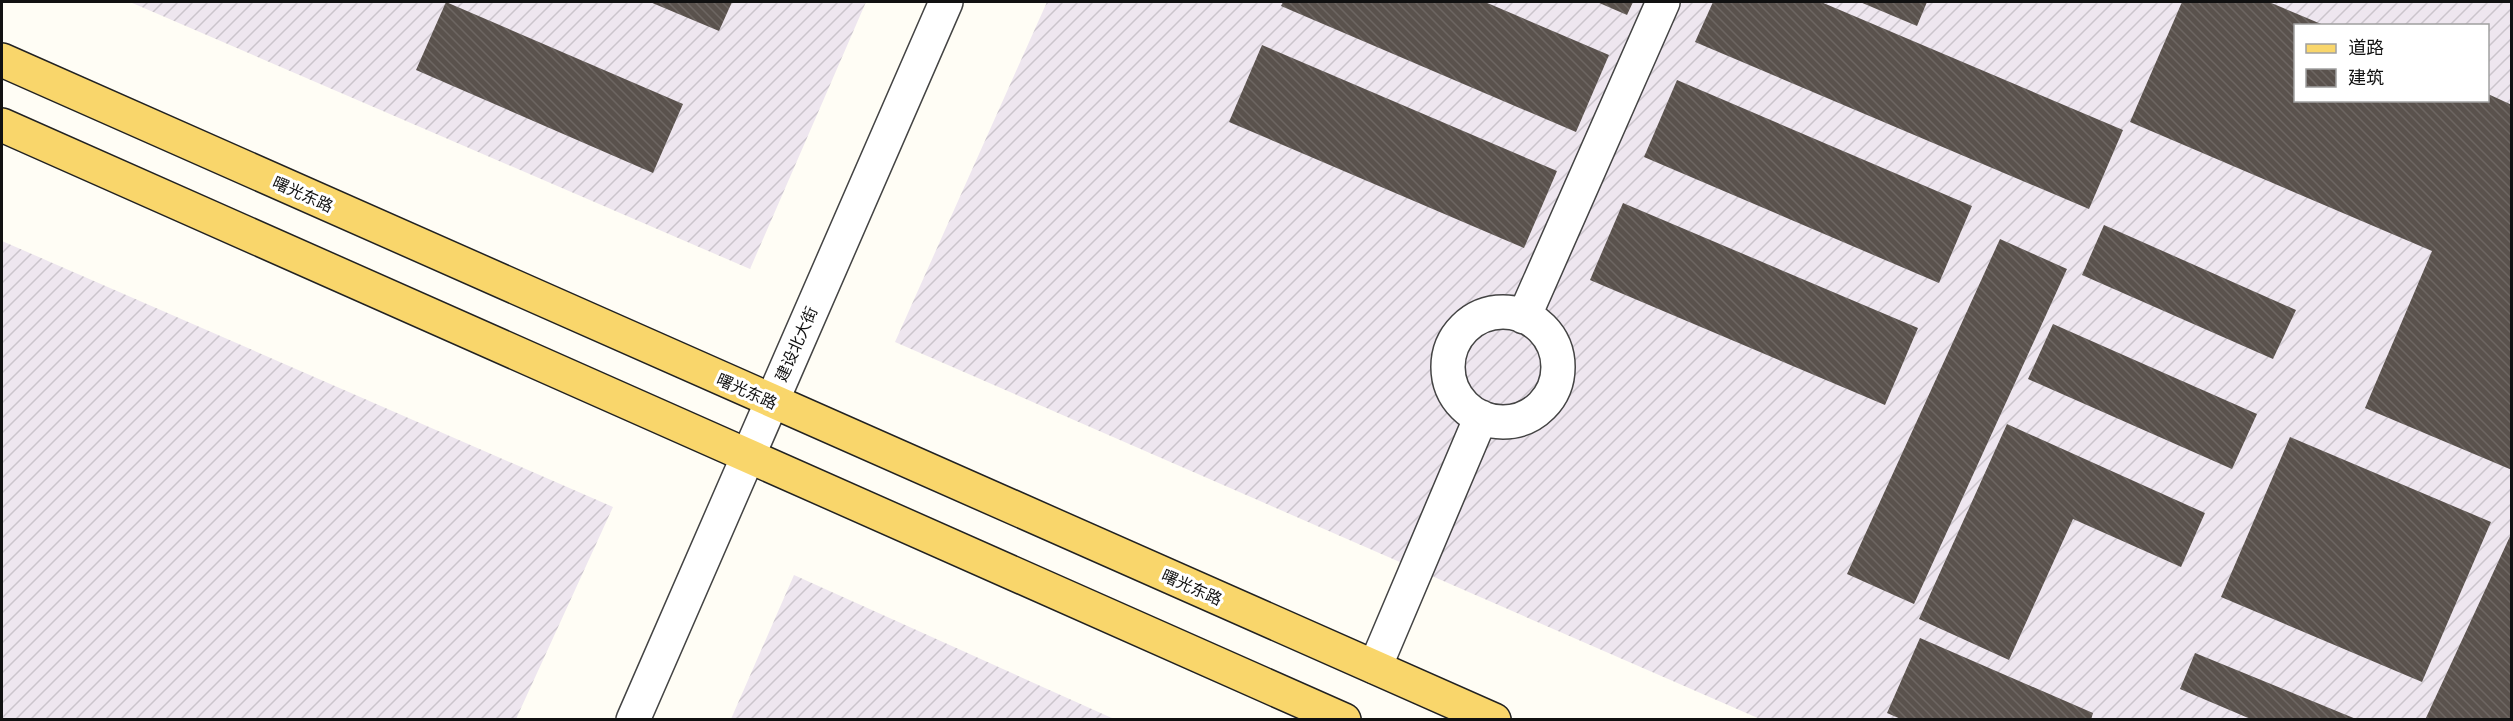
<svg xmlns="http://www.w3.org/2000/svg" width="2513" height="721" font-family="'Libre Baskerville','Noto Sans SC',serif">
  <style>
    .industrial { fill: url(#industrial-furrows); fill-rule: evenodd }
    .building { fill: url(#building-back-hatch) }
    .lines { fill: none; stroke-linecap: round; stroke-linejoin: round }
    .minor-casing { stroke: #444; stroke-width: 36 }
    .major-casing { stroke: #222; stroke-width: 36 }
    .minor { stroke: #fff; stroke-width: 33 }
    .major { stroke: #f9d66b; stroke-width: 33 }
    .labels { text-anchor: middle; dominant-baseline: central; stroke-width: 6; stroke-linejoin: round; paint-order: stroke }
    .street-label { font-size: 16px; fill: #111; stroke: #fff }
  </style>
  <defs>
    <pattern id="industrial-furrows" width="10" height="10" patternUnits="userSpaceOnUse" patternTransform="scale(1.5)"><rect width="10" height="10" fill="#eee6ef"/><path d="M-1 1l2-2M0 10L10 0M9 11l2-2" fill="none" stroke="#cbc4cc"/></pattern>
    <pattern id="building-back-hatch" width="6" height="6" patternUnits="userSpaceOnUse" patternTransform="scale(1.5)"><rect width="6" height="6" fill="#5a524d"/><path d="M-1 5l2 2M0 0l6 6M5-1l2 2" fill="none" stroke="#6d6662"/></pattern>
  </defs>
  <rect width="100%" height="100%" fill="#fffdf5"/>
  <path class="industrial" d="M130 2H866L750 269Z
    M1047 2H2511V719H1760L895 342ZM2296 26H2488V100H2296Z
    M2 241 613 507 516 719H2Z
    M794 575 1114 719H731Z"/>
  <path class="building" d="M446 2 683 104 653 173 416 70Z
    M650 2H732L719 31Z
    M1283 2H1485L1609 55 1576 132 1281 6Z
    M1597 2H1633L1627 15Z
    M1713 2H1821L2123 130 2089 209 1695 42Z
    M1860 2H1927L1917 26Z
    M2182 2H2269L2326 26H2296V100H2488V94L2512 105V470L2365 408 2432 251 2130 122Z
    M1262 45 1557 171 1524 248 1229 122Z
    M1677 80 1972 206 1939 283 1644 157Z
    M1623 203 1918 328 1885 405 1590 280Z
    M2104 225 2296 310 2273 359 2082 275Z
    M2000 239 2067 269 1914 604 1847 574Z
    M2053 324 2257 414 2232 469 2028 379Z
    M2007 424 2205 513 2181 567 2073 519 2009 660 1919 619Z
    M2290 437 2491 522 2422 682 2221 597Z
    M2512 532V720H2425Z
    M1920 638 2093 713 2091 720H1903L1887 713Z
    M2195 653 2356 719V720H2253L2180 689Z"/>
  <g class="lines">
    <g class="minor-casing">
      <path id="minor" d="M1448 367a55 55 0 1 1 110 0a55 55 0 1 1-110 0Z
        M1524 317 1663 2
        M1375 667 1481 417
        M633 720 946 2"/>
    </g>
    <g class="major-casing">
      <path id="major" d="M2 60 1494 720
        M2 125 1344 720"/>
    </g>
    <use href="#minor" class="minor"/>
    <use href="#major" class="major"/>
  </g>
  <g class="labels">
    <g class="street-label">
      <text transform="translate(303 194) rotate(24)">曙光东路</text>
      <text transform="translate(796 344) rotate(-66)">建设北大街</text>
      <text transform="translate(747 391) rotate(24)">曙光东路</text>
      <text transform="translate(1192 587) rotate(24)">曙光东路</text>
    </g>
  </g>
  <rect width="2513" height="721" fill="none" stroke="#111111" stroke-width="6"/>
  <rect x="2294" y="24" width="195" height="78" fill="#ffffff" stroke="#a0a0a0" stroke-width="1.5"/>
  <rect x="2306" y="44" width="30" height="9" fill="#f9d66b" stroke="#a0a0a0" stroke-width="1.5"/>
  <text x="2348" y="54" font-size="18" fill="#111111">道路</text>
  <rect x="2306" y="69" width="30" height="18" fill="url(#building-back-hatch)" stroke="#a0a0a0" stroke-width="1.5"/>
  <text x="2348" y="84" font-size="18" fill="#111111">建筑</text>
</svg>
